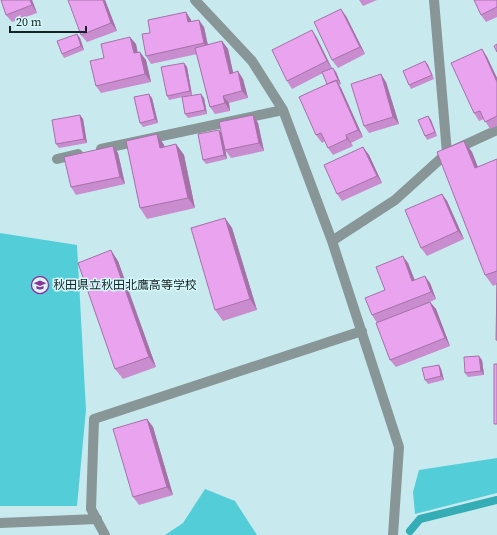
<svg xmlns="http://www.w3.org/2000/svg" width="497" height="535" font-family="'Source Serif 4','Noto Sans JP',serif">
  <style>
    .green { fill: #53ced9 }
    .lines { fill: none; stroke-linecap: round; stroke-linejoin: round }
    .stream { stroke: #35adb7; stroke-width: 8 }
    .minor { stroke: #889697; stroke-width: 10 }
    .wall { fill: #c98cce }
    .shaded-wall { fill: #a472a7 }
    .building { fill: #eaa3ef; stroke: #a472a7 }
    .labels { text-anchor: middle; dominant-baseline: central; stroke-width: 3; stroke-linejoin: round; paint-order: stroke }
    .poi-label { font-size: 12px; fill: #152223; stroke: #d5f8fb; text-anchor: start }
  </style>
  <rect width="100%" height="100%" fill="#c8eaee"/>
  <path class="green" d="M0 233 77 245 86 410 77 506H0Z
    M497 458V493L415 514 413 492 419 470Z
    M205 489 235 501 257 535H165L183 523Z"/>
  <g class="lines">
    <path class="stream" d="M410 531 420 519 497 500"/>
    <path class="minor" d="M195 0 252 61 283 110 332 241 395 200 447 153 497 130
      M434 0 447 153
      M101 149 283 110
      M57 159 78 154
      M332 241 399 447 393 535
      M0 523 97 519
      M105 535 91 509 94 419 362 331"/>
  </g>
  <path class="wall" d="M32 0 37 13 12 22 6 15Z
    M105 0 117 31 87 42 81 35Z
    M359 0H377L363 6Z
    M497 0V17L486 22 481 15Z
    M186 12 191 20V21L204 27 208 45 222 41 228 49 233 73 243 79 248 98 229 103 230 111 215 114 210 107 197 54 151 64 146 56 150 33Z
    M346 16 365 54 338 68 332 60Z
    M312 30 317 38 332 68 336 72 341 84 339 85 341 88 363 137 351 143 353 146 333 155 328 148 325 141 322 143 316 135 327 84 323 73 292 89 287 81Z
    M77 34 80 38 84 50 64 58 62 54Z
    M136 44 138 53 146 60 151 82 101 93 96 86 104 58Z
    M482 49 487 57 497 78V126L490 129 484 119 479 121 474 113Z
    M425 61 428 65 434 79 411 89 409 85Z
    M184 63 187 67 192 95 169 100 167 96Z
    M386 82 399 124 369 133 364 126Z
    M152 98 158 123 143 127 140 123Z
    M204 98 207 114 188 118 185 114Z
    M80 115 83 119 87 143 59 148 56 144Z
    M253 115 258 123 264 151 231 158 225 150V147L227 159 206 164 203 160 219 130 222 133Z
    M428 116 431 120 437 136 427 140 425 136Z
    M157 134 164 145 165 147 176 144 184 155 195 208 147 219 140 208Z
    M464 141 472 152 478 167 497 159V341L496 340 497 284 493 286 485 275Z
    M113 146 118 153 125 184 76 195 71 187Z
    M363 147 369 155 382 183 342 201 337 194Z
    M442 194 447 201 464 239 427 256 421 248Z
    M225 218 232 228 257 310 223 321 215 310Z
    M118 261 156 367 123 379 115 369Z
    M408 263 414 280 430 283 436 299 430 302 436 309 450 346 396 367 390 360 377 323 372 315 385 290Z
    M482 360 484 375 468 377 465 373Z
    M439 365 441 369 444 380 428 384 425 380Z
    M147 419 153 427 173 495 139 505 133 497Z"/>
  <path class="shaded-wall" d="M30 0H32L37 13 32 5Z
    M103 0H105L117 31 111 23Z
    M341 9 346 16 365 54 360 47Z
    M186 12 191 20 193 29 188 22Z
    M199 20 204 27 209 51 204 43Z
    M312 30 317 38 332 69 327 61Z
    M77 34 80 38 84 50 81 46Z
    M130 37 136 44 139 61 134 53Z
    M222 41 228 49 235 81 230 74Z
    M482 49 487 57 497 78V82Z
    M140 52 146 60 151 82 145 74Z
    M425 61 428 65 434 79Z
    M184 63 187 67 192 95 190 91Z
    M333 68 336 72 341 84 338 80Z
    M238 71 243 79 248 98 242 91Z
    M381 74 386 82 399 124 393 117Z
    M336 80 341 88 363 137 358 130Z
    M149 94 152 98 158 123 155 119Z
    M201 94 204 98 207 114 205 110Z
    M223 96 229 103 230 111 225 103Z
    M80 115 83 119 87 143 84 139Z
    M253 115 258 123 264 151 259 143Z
    M428 116 431 120 437 136 435 132Z
    M219 130 222 134 227 159 224 155Z
    M157 134 164 145 168 159 160 148Z
    M346 135 351 143 353 146 347 139Z
    M464 141 472 152 482 178 475 168Z
    M176 144 184 155 195 208 188 198Z
    M113 146 118 153 125 184 120 177Z
    M363 147 369 155 382 183 377 176Z
    M442 194 447 201 464 239 458 231Z
    M225 218 232 228 257 310 250 299Z
    M111 250 118 261 156 367 149 357Z
    M403 256 408 263 418 288 412 281Z
    M425 276 430 283 436 299 431 292Z
    M430 302 436 309 450 346 445 338Z
    M479 356 482 360 484 375 481 371Z
    M439 365 441 369 444 380 441 376Z
    M147 419 153 427 173 495 167 487Z"/>
  <path class="building" d="M1 0H30L32 5 6 15Z
    M68 0H103L111 23 81 35Z
    M474 0H497V7L481 15Z
    M341 9 360 47 332 60 314 22Z
    M186 12 188 22 199 20 204 43 146 56 142 34 150 33 148 20Z
    M312 30 327 61 287 81 272 50Z
    M77 34 81 46 62 54 57 41Z
    M130 37 134 53 140 52 145 74 96 86 90 61 104 58 101 44Z
    M222 41 230 74 238 71 242 91 223 96 225 103 210 107 195 48Z
    M497 44V52L494 46Z
    M482 49 497 82V116L485 122 480 111 474 113 451 63Z
    M425 61 432 75 409 85 403 71Z
    M184 63 190 91 167 96 161 67Z
    M333 68 338 80 327 84 322 72Z
    M381 74 393 117 364 126 351 84Z
    M336 80 358 130 346 135 347 139 328 148 321 133 316 135 299 97Z
    M149 94 155 119 140 123 134 97Z
    M201 94 205 110 185 114 182 97Z
    M80 115 84 139 56 144 52 120Z
    M253 115 259 143 225 150 219 122Z
    M428 116 435 132 425 136 418 120Z
    M219 130 224 155 203 160 198 134Z
    M157 134 160 148 176 144 188 198 140 208 126 141Z
    M464 141 475 168 497 159V271L485 275 437 152Z
    M113 146 120 177 71 187 64 157Z
    M363 147 377 176 337 194 324 165Z
    M442 194 458 231 421 248 405 210Z
    M225 218 250 299 215 310 191 228Z
    M111 250 149 357 115 369 78 263Z
    M403 256 412 281 425 276 431 292 372 315 365 298 385 290 376 267Z
    M497 283V340H496Z
    M430 302 445 338 390 360 376 323Z
    M479 356 481 371 465 373 464 357Z
    M494 364H497V424H494Z
    M439 365 441 376 425 380 422 368Z
    M147 419 167 487 133 497 113 429Z"/>
  <defs>
    <g id="school-ring" transform="scale(0.9)"><circle r="9.5" fill="#d5f8fb" stroke="#913098" stroke-width="1.5"/><path d="M0-5L7-2L0 1L-7-2ZM-4 1L0 2.5L4 1V4Q0 6-4 4Z" fill="#913098"/></g>
  </defs>
  <g fill-rule="evenodd">
    <use href="#school-ring" x="40" y="285"/>
  </g>
  <g class="labels">
    <g class="poi-label">
      <text x="53" y="285">秋田県立秋田北鷹高等学校</text>
    </g>
  </g>
  <path d="M10 26v6h76v-6" fill="none" stroke="#152223" stroke-width="2"/>
  <text x="16" y="26" font-size="12" fill="#152223" stroke="#d5f8fb" stroke-width="3" paint-order="stroke">20 m</text>
</svg>
